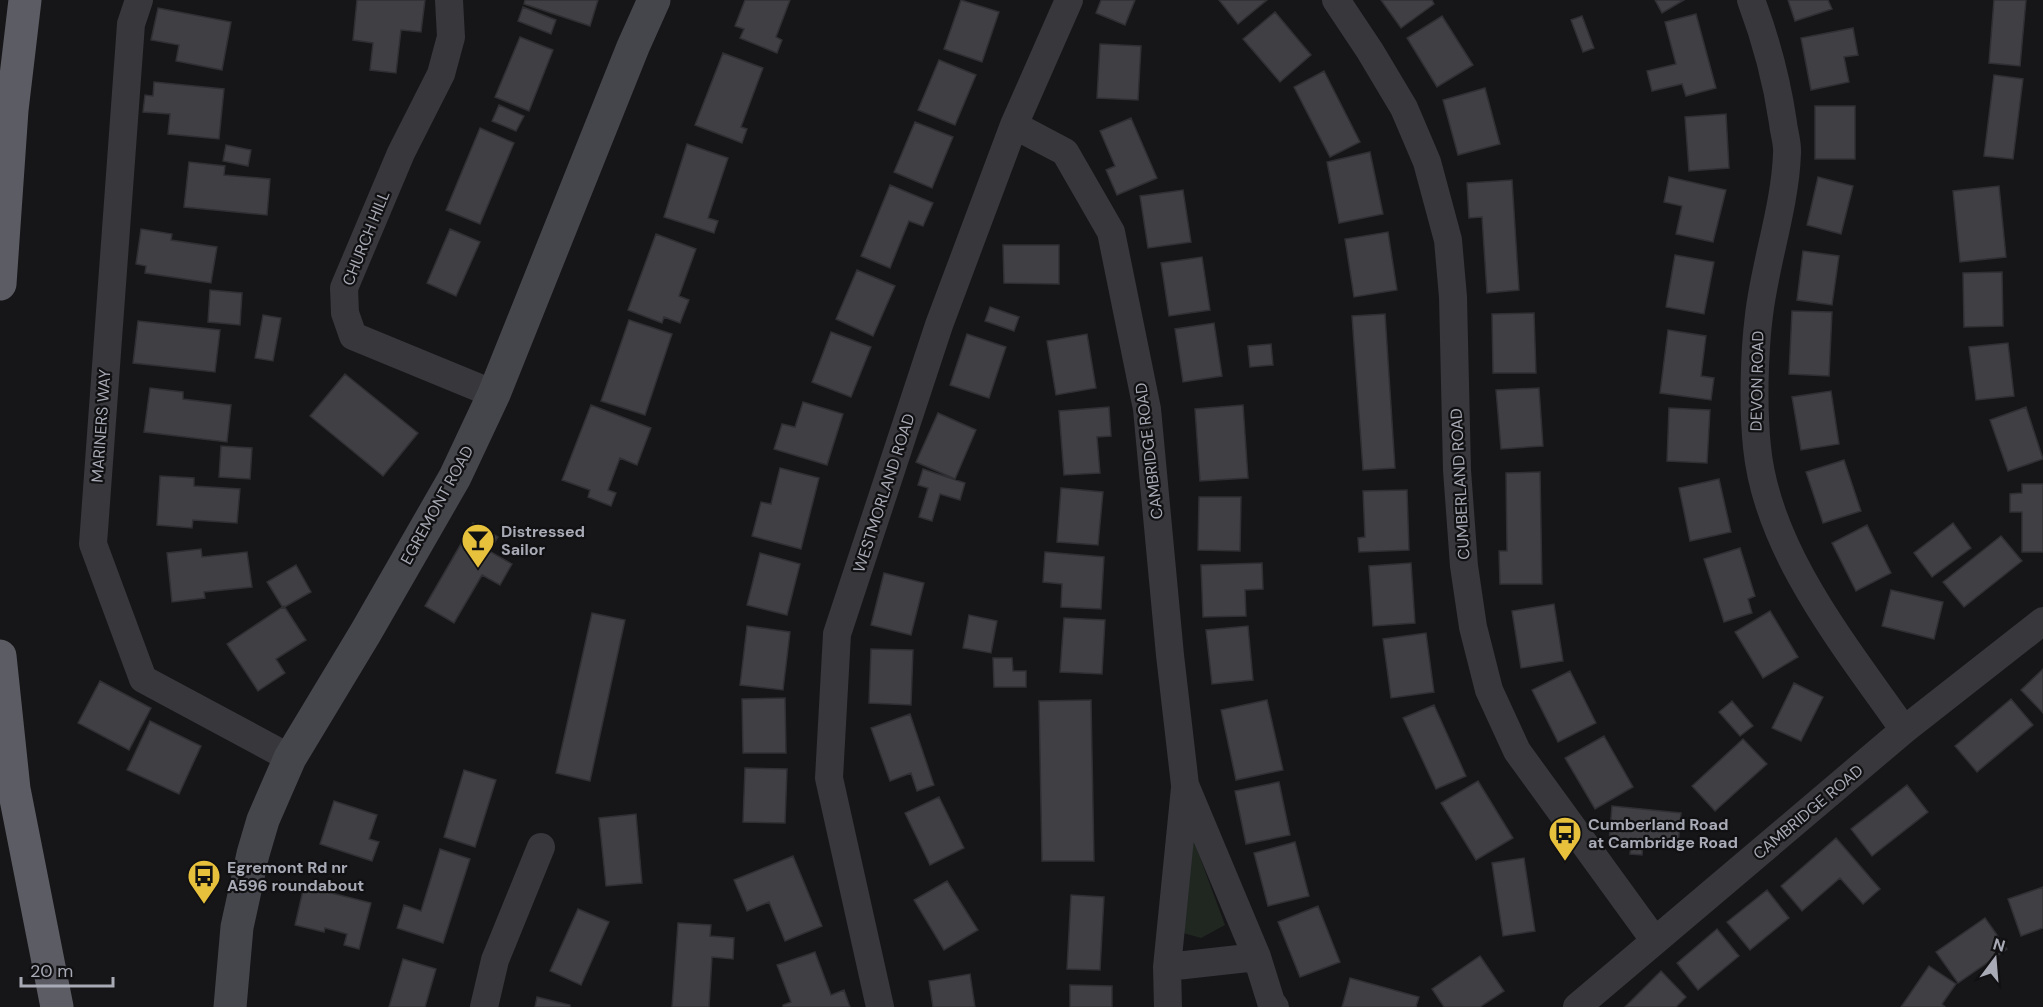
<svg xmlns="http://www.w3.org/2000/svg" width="2043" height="1007" font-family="'DM Sans',sans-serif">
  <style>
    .green { fill: #202721 }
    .building { fill: #404044; stroke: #302f33; stroke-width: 1.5 }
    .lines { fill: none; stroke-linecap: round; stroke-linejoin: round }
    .minor { stroke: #37373c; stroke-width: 28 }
    .secondary { stroke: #45464c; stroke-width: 33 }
    .trunk { stroke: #5b5c64; stroke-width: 33 }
    .labels { text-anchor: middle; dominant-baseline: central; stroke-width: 4.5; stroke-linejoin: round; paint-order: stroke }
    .street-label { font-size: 16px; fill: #a8abb6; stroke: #111012 }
    .poi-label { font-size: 16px; font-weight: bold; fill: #a8abb6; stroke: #111012; text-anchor: start }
  </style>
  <rect width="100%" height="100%" fill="#161517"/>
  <path class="green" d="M1192 836 1225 925 1201 938 1183 933Z"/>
  <path class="building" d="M357 0H425L421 32 401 30 396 73 370 70 373 43 353 40Z
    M525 0H598L590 26 524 4Z
    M745 0H790L776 37 782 40 777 53 740 38 744 29 735 26Z
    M961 0 999 12 982 62 944 49Z
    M1101 0H1135L1125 25 1096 13Z
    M1219 0H1267L1238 24Z
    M1381 0H1432L1434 4 1401 28Z
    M1655 0H1684L1662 13Z
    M1788 0H1828L1832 9 1795 21Z
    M1994 0H2026L2020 66 1989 63Z
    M523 7 556 20 551 34 518 21Z
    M158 8 231 22 222 70 176 61 179 45 151 40Z
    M1275 12 1311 55 1280 82 1243 39Z
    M1696 14 1716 88 1686 96 1682 84 1652 91 1647 71 1676 64 1665 22Z
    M1442 16 1473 65 1437 87 1407 38Z
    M1582 16 1594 48 1583 52 1571 20Z
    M1853 28 1858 55 1844 57 1849 82 1811 90 1801 38Z
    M520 37 553 50 529 111 495 97Z
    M1100 44 1141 46 1138 100 1097 98Z
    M723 53 763 68 741 127 747 129 742 143 695 125Z
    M939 60 976 75 955 125 918 110Z
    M1324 71 1360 142 1330 157 1294 87Z
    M1994 75 2023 79 2013 159 1984 156Z
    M154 82 224 89 219 139 168 134 170 114 143 112 145 95 153 96Z
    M1485 88 1500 144 1458 155 1443 100Z
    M499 105 524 116 516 131 492 121Z
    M1815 106H1855V159H1815Z
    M1726 114 1729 168 1689 171 1685 117Z
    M1131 118 1157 178 1117 195 1106 170 1115 166 1100 131Z
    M915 122 953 137 932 188 894 172Z
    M480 128 514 143 480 224 446 210Z
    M687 144 728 158 708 218 718 221 714 233 664 217Z
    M226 145 251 150 248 166 223 161Z
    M1370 152 1383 214 1339 223 1327 162Z
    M189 162 225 166 224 175 270 179 267 215 184 207Z
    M1669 177 1726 190 1713 242 1676 234 1682 206 1664 202Z
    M1818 177 1853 186 1841 234 1807 225Z
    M1512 180 1519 290 1487 293 1482 217 1469 218 1467 183Z
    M890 185 933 203 923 226 909 221 890 268 861 256Z
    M1999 186 2006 257 1960 262 1953 191Z
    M1183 190 1191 242 1148 248 1140 196Z
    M141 229 172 234 171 240 217 247 211 283 145 273 146 266 136 264Z
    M450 229 480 242 456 296 427 283Z
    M1388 232 1397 290 1354 297 1345 239Z
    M656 234 696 249 679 296 689 300 680 323 664 317 662 323 628 310Z
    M1003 245H1059V284L1004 283Z
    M1803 251 1839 256 1832 305 1797 300Z
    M1675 255 1714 262 1704 314 1666 307Z
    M1202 257 1210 310 1169 316 1161 263Z
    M857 270 895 286 873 336 836 319Z
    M2002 272 2003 326 1964 327 1963 273Z
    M210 290 242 293 240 325 208 322Z
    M990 307 1019 317 1014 331 985 321Z
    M1792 311 1832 312 1829 376 1789 374Z
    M1534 313 1536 373H1493L1492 314Z
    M1385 314 1395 468 1363 470 1352 316Z
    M263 315 281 318 273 361 255 358Z
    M629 320 672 334 645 415 601 401Z
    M138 321 220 330 215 372 133 363Z
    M1214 323 1222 376 1183 382 1175 329Z
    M1668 330 1706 336 1701 376 1714 378 1711 400 1660 393Z
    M831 332 871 347 851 397 812 382Z
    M967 334 1006 347 989 398 950 385Z
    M1087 334 1096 388 1056 395 1047 341Z
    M2008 343 2014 396 1976 400 1969 347Z
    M1271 344 1273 365 1250 367 1248 346Z
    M345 374 418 433 383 476 310 416Z
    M150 388 183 392V399L231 405 227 442 144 432Z
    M1539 388 1543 446 1501 449 1496 390Z
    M1831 391 1839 444 1801 450 1792 397Z
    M803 402 843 414 827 465 774 449 782 424 795 427Z
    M591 405 651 428 637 465 620 458 608 490 616 493 611 506 588 497 590 490 562 480Z
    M1243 405 1248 478 1200 481 1195 409Z
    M1109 407 1111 436 1097 437 1100 473 1064 475 1059 411Z
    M2026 407 2043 459 2008 471 1990 420Z
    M1669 408 1710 410 1707 463 1667 461Z
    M938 413 976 430 955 479 916 462Z
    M221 446 252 448 250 479 219 477Z
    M1844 460 1861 511 1823 523 1806 472Z
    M780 468 819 478 801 549 752 536 761 502 771 504Z
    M923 469 965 483 960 500 940 494 932 521 919 517 928 488 918 485Z
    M1540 472 1542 584H1500L1499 551H1507L1506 473Z
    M160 476 194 478V486L240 489 237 523 193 520 192 528 157 525Z
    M1719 479 1731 532 1690 541 1679 488Z
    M2022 484H2043V552H2022V512H2010V494L2022 493Z
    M1061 488 1103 492 1098 545 1057 542Z
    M1407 490 1409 550 1359 552 1358 538 1365 537 1363 491Z
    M1199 497H1241L1240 551 1198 550Z
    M473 523 498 537 489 551 512 564 500 585 482 575 454 623 425 606Z
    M1953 523 1971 548 1932 577 1914 553Z
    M1867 525 1891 573 1856 591 1832 543Z
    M2001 536 2022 561 1964 607 1943 582Z
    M1740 548 1755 596 1748 599 1752 613 1724 622 1704 559Z
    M201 549 202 557 247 552 252 587 204 592 205 598 172 602 167 553Z
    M1045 552 1104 557 1101 609 1061 607 1062 584 1043 582Z
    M760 553 800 564 787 615 747 605Z
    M1262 563 1263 589 1245 590 1246 616 1203 617 1201 565Z
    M1411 563 1415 623 1373 626 1369 566Z
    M296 565 311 592 283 608 267 582Z
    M884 573 924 583 911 635 871 625Z
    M1891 590 1943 602 1934 639 1882 626Z
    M1554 604 1563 661 1521 668 1512 611Z
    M284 606 306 640 276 659 285 673 258 691 227 644Z
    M1770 611 1798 657 1763 678 1735 632Z
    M592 613 625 620 590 781 556 773Z
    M969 615 997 621 991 653 963 648Z
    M1064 618 1105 620 1102 674 1060 672Z
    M747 626 790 632 783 690 740 685Z
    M1248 626 1253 680 1212 684 1206 630Z
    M1426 633 1434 692 1391 698 1383 639Z
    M871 649 913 650 911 705 869 703Z
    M993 658H1012L1013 671H1026V687H994Z
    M2043 669V713L2021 690Z
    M1570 671 1596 723 1558 742 1532 690Z
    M100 681 151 708 129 750 78 723Z
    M1794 683 1823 697 1801 741 1772 728Z
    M785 698 786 753H743L742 699Z
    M2011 699 2033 725 1977 772 1955 746Z
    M1091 700 1094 861H1042L1039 701Z
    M1267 700 1283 770 1236 780 1221 710Z
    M1732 701 1753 726 1740 736 1719 712Z
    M1434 705 1466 776 1436 789 1403 718Z
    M910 714 934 785 917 791 911 773 890 781 871 728Z
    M150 721 201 746 179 794 127 770Z
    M1604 736 1633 787 1595 809 1565 758Z
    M1743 739 1767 764 1715 811 1692 786Z
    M745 768 787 769 785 823 743 822Z
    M464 770 496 780 475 847 444 837Z
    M1478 781 1513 838 1476 860 1441 803Z
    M1279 782 1290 835 1246 844 1235 791Z
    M1907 785 1928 812 1872 856 1851 829Z
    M939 797 964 848 930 865 905 813Z
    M334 801 377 815 369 839 379 842 372 861 320 844Z
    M1612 806 1681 813 1678 846 1643 843 1642 855 1630 854 1631 844 1609 842Z
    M636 814 642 883 606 886 599 818Z
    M1836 838 1880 889 1863 904 1840 878 1802 911 1781 886Z
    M1295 842 1309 896 1268 906 1254 853Z
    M440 849 470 859 443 943 397 928 404 905 421 911Z
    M793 856 822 926 785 941 769 902 747 911 734 880Z
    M1524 858 1535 931 1503 936 1492 863Z
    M947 881 978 930 944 950 914 900Z
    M304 886 371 903 359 949 344 945 347 934 325 928 324 932 295 925Z
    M2043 887V928L2021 936 2008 899Z
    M1767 890 1789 918 1750 950 1727 922Z
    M1071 895 1104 897 1100 970 1067 969Z
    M1318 906 1340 962 1300 977 1278 922Z
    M578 909 609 922 581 985 550 971Z
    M1985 918 2007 949 1958 983 1936 952Z
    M678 923 711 925 710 936 734 938 733 959 712 957 709 1007H672Z
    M1717 929 1739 956 1698 990 1677 963Z
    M815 952 831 995 844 990 850 1007H783V1005L791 1002 777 965Z
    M1480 956 1504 991 1480 1007H1444L1432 989Z
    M403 959 436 969 425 1007H389Z
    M1929 966 1956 984 1942 1004 1945 1007H1901Z
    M1661 971 1686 997 1676 1007H1625Z
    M970 974 975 1007H933L929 981Z
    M1350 978 1419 997 1416 1007H1342Z
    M1070 985 1112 986V1007H1070Z
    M537 997 570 1005V1007H535Z"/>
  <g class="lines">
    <path class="minor" d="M139 0 131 24 93 544 143 679 290 758
      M449 0 451 37 441 74 401 153 344 288 345 313 353 336 494 394
      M1336 0 1370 51 1404 108 1427 162 1448 240 1453 297 1457 470 1464 566 1473 627 1489 690 1517 751 1655 941
      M1751 0C1766 40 1777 81 1783 123 1784 133 1788 144 1787 154 1785 207 1765 263 1759 315 1754 354 1753 409 1757 447 1767 551 1846 647 1904 730
      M1014 125 1065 152 1111 232 1147 409 1170 655 1185 785 1257 957 1271 1002 1275 1007
      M1167 967 1257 957
      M484 1007 495 960 541 847
      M880 1007 829 778 837 634 939 325 1014 125 1069 0
      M1168 1007 1167 967 1185 788
      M1577 1007 1904 730 2043 621"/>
    <path class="secondary" d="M230 1007 237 927 253 854 263 820 290 758 366 632 455 477 494 394 633 47 654 0"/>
    <path class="trunk" d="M0 284 12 110 25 0
      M0 656 14 789 57 1007"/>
  </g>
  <defs>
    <g id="bar-pin" transform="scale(1.725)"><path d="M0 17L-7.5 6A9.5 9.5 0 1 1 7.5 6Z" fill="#e8c13c" stroke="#111012"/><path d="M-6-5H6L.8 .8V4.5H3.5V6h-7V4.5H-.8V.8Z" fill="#111"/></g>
    <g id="bus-pin" transform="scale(1.725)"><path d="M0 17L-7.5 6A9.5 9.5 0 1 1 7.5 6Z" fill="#e8c13c" stroke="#111012"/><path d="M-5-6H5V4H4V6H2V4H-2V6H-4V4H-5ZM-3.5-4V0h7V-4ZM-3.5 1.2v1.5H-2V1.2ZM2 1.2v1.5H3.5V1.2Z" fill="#111"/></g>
  </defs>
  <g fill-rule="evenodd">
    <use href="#bar-pin" x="478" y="540"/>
    <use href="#bus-pin" x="1565" y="833"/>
    <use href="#bus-pin" x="204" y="876"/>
  </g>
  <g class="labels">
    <g class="street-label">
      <text transform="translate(366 238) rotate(-68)">CHURCH HILL</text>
      <text transform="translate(1757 381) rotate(-89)">DEVON ROAD</text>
      <text transform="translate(101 426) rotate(-86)">MARINERS WAY</text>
      <text transform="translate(1149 451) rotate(-97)">CAMBRIDGE ROAD</text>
      <text transform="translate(1460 484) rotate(-93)">CUMBERLAND ROAD</text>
      <text transform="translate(884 493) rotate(-72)">WESTMORLAND ROAD</text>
      <text transform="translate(437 505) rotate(-61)">EGREMONT ROAD</text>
      <text transform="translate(1808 812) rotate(-40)">CAMBRIDGE ROAD</text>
    </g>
    <g class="poi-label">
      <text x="501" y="531">Distressed<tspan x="501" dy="18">Sailor</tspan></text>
      <text x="1588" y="824">Cumberland Road<tspan x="1588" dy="18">at Cambridge Road</tspan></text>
      <text x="227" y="867">Egremont Rd nr<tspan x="227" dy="18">A596 roundabout</tspan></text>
    </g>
  </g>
  <g transform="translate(1995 959) rotate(16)" stroke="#111012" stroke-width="4.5" paint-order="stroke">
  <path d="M0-4.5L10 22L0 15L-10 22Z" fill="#a8abb6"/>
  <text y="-9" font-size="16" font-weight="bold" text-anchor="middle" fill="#a8abb6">N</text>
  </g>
  <path d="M21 977v9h92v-9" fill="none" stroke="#a8abb6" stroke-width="3"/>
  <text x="30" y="977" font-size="18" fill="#a8abb6" stroke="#111012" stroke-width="4.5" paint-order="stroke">20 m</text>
</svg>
